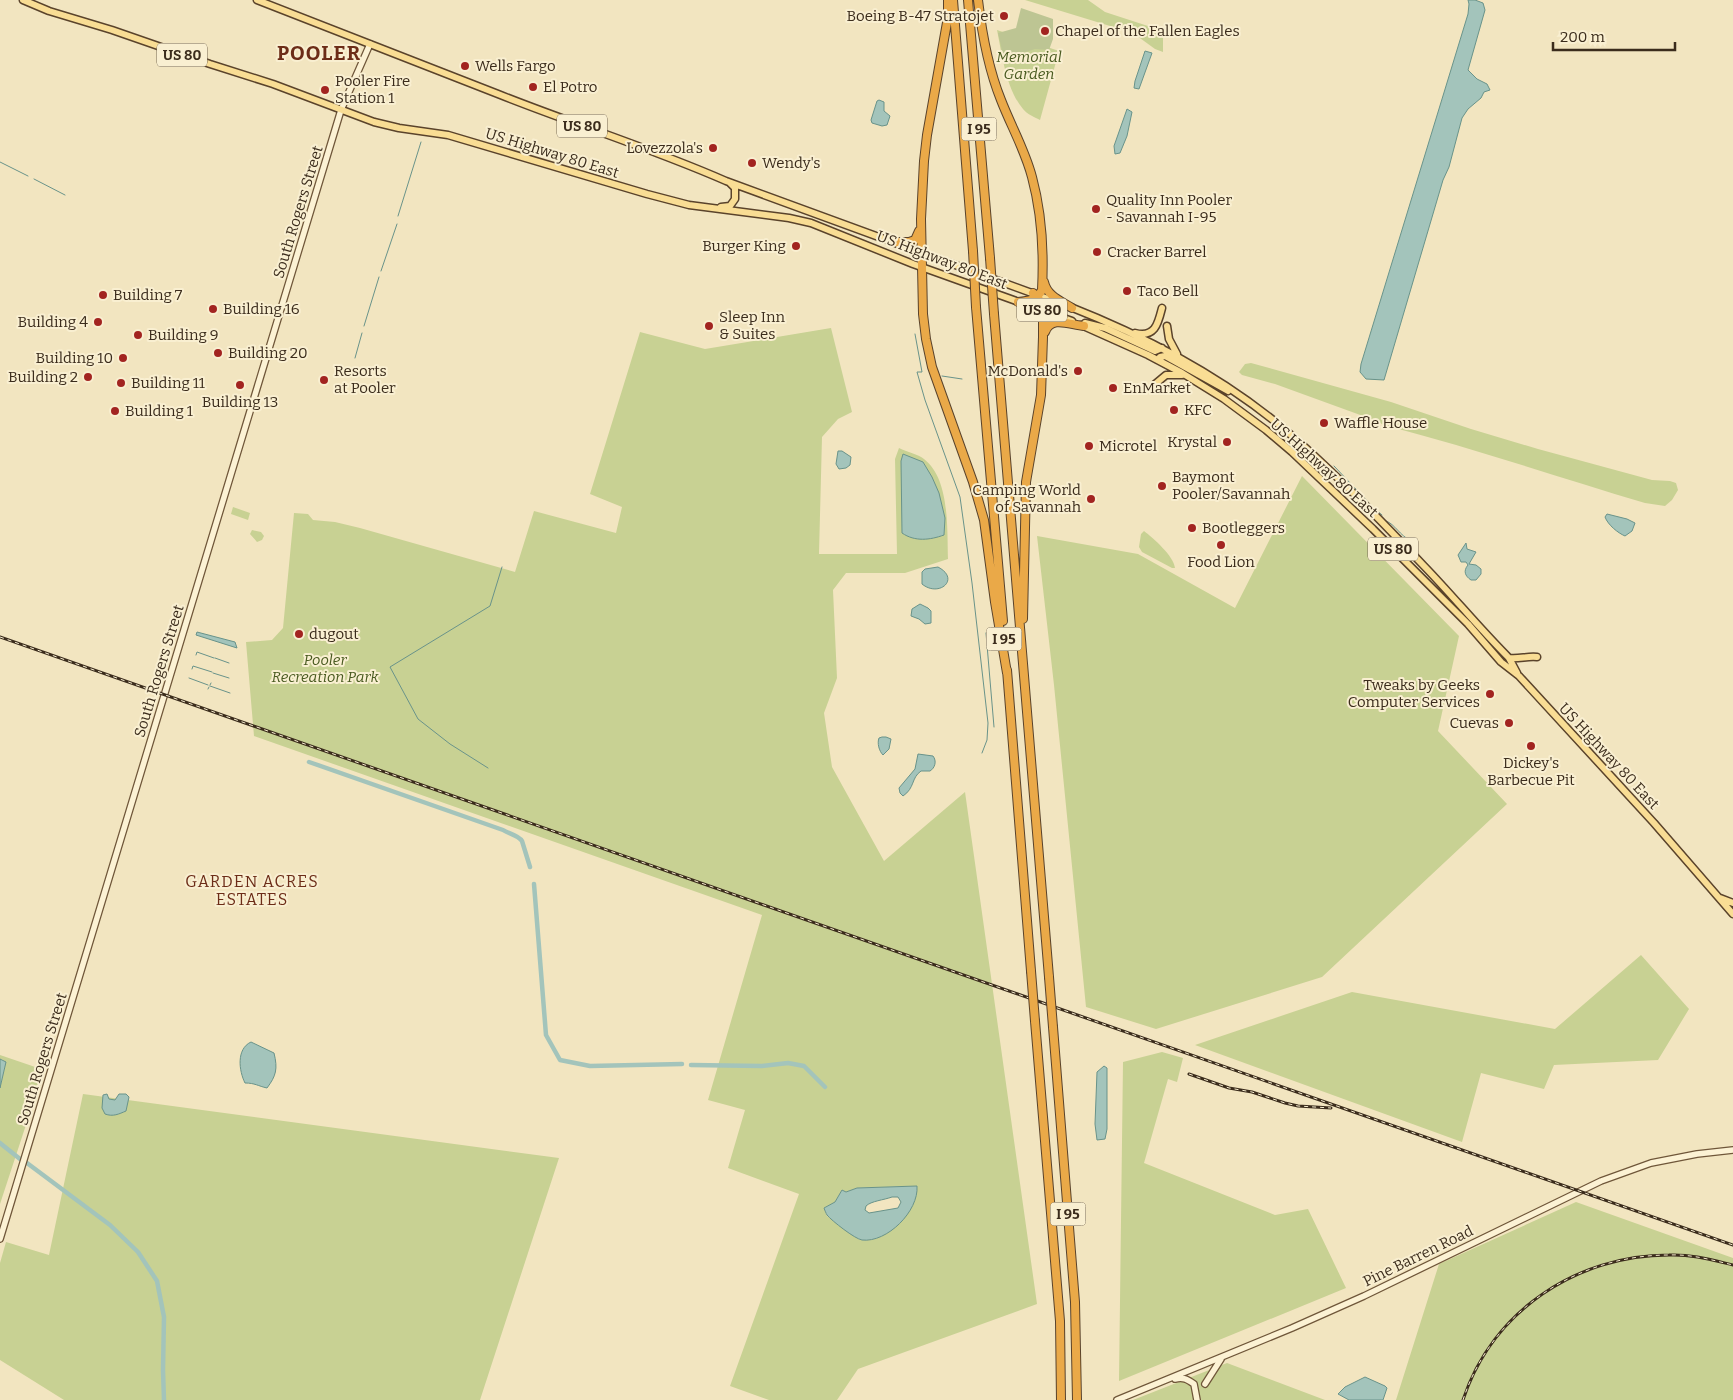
<svg xmlns="http://www.w3.org/2000/svg" width="1733" height="1400" font-family="Bitter,serif">
  <style>
    .green { fill: #c8d193; fill-rule: evenodd }
    .cemetery { fill: #bdc593 }
    .water { fill: #a3c4bb; stroke: #69938a; fill-rule: evenodd }
    .lines { fill: none; stroke-linecap: round; stroke-linejoin: round }
    .stream { stroke: #69938a; stroke-width: 1 }
    .canal { stroke: #a3c4bb; stroke-width: 4.5 }
    .secondary-casing { stroke: #6f5639; stroke-width: 8 }
    .primary-casing { stroke: #5a432b; stroke-width: 9 }
    .highway-casing { stroke: #5a432b; stroke-width: 10 }
    .secondary { stroke: #fcf2d4; stroke-width: 5.5 }
    .primary { stroke: #f9dd94; stroke-width: 6 }
    .highway { stroke: #eaa948; stroke-width: 8 }
    .rail-casing { stroke: #3b2c1c; stroke-width: 3 }
    .rail { stroke: #f9efd1; stroke-width: 1; stroke-dasharray: 4; stroke-linecap: butt }
    .highway-bridge-casing { stroke: #5a432b; stroke-width: 10; stroke-linecap: butt }
    .highway-bridge { stroke: #eaa948; stroke-width: 8 }
    .poi-dot { fill: #a22420; stroke: #f9efd1; stroke-width: 2 }
    .labels { text-anchor: middle; dominant-baseline: central; stroke-width: 4; stroke-linejoin: round; paint-order: stroke }
    .shield { fill: #f9efd1; stroke: #746652; stroke-width: 1 }
    .shield-label { font-size: 14px; font-weight: bold; fill: #3b2c1c }
    .poi-label { font-size: 15px; fill: #3b2c1c; stroke: #f9efd1; text-anchor: start }
    .park-label { font-size: 15px; font-style: italic; fill: #495a20; stroke: #f9efd1 }
    .street-label { font-size: 15px; fill: #3b2c1c; stroke: #f9efd1 }
    .neighbourhood-label { font-size: 16px; letter-spacing: 1px; fill: #6c2c17; stroke: #f9efd1 }
    .district-label { font-size: 20px; font-weight: bold; letter-spacing: 1px; fill: #6c2c17; stroke: #f9efd1 }
  </style>
  <rect width="100%" height="100%" fill="#f2e5c0"/>
  <path class="green" d="M1025 0H1088L1105 12 1151 27 1163 35V52L1155 49 1133 33Z
    M997 30 1059 51 1040 120C1034 117 1027 114 1023 109 1006 89 1002 54 997 30Z
    M831 328 852 412 838 419 822 437 819 554H897L895 459 899 448C907 452 918 454 924 459 950 479 947 529 948 559L905 573H846L833 590 837 678 824 713 832 767 884 861 965 792 1037 1304 858 1369 837 1400H769L730 1386 799 1194 728 1168 745 1110 708 1100 762 915 254 736 246 642 272 640 283 628 294 513 308 514 313 520 335 522 360 528 515 572 534 511 616 533 622 507 590 494 640 332 705 349ZM917 1186 875 1239 860 1240 827 1216 824 1208 835 1202 842 1190 846 1192 857 1188Z
    M1251 363 1391 402 1471 429 1538 449 1652 480 1670 481 1676 483 1678 490 1672 500 1665 506 1645 503C1558 477 1472 448 1384 425L1374 420 1275 384 1242 375 1239 372 1245 364Z
    M1302 476 1459 636 1438 731 1507 804 1322 977 1156 1029 1086 1007 1054 685 1037 536 1138 554 1235 608Z
    M233 507 250 513 248 520 231 514Z
    M252 530 261 532 264 536 262 540 257 542 250 534Z
    M1144 531C1153 538 1174 556 1175 568H1172L1142 552 1139 547 1141 534Z
    M1641 955 1689 1009 1658 1060 1554 1065 1544 1089 1481 1073 1462 1142 1195 1045 1352 992 1555 1029Z
    M1162 1052 1183 1058 1177 1082 1168 1079 1144 1163 1275 1215 1308 1209 1346 1288 1119 1381 1123 1062Z
    M0 1055 44 1070 0 1204V1088L5 1067 3 1060 0 1059Z
    M83 1094 559 1158 480 1400H64L0 1360V1263L6 1242 49 1255Z
    M1576 1202 1733 1258V1400H1396L1439 1264Z
    M1227 1363 1325 1400H1133Z"/>
  <path class="cemetery" d="M1021 8 1053 19V39L1049 50 1035 49 1004 59 998 33 1016 28Z"/>
  <path class="water" d="M1468 0H1475L1483 3 1485 10 1468 70 1477 79 1487 84 1490 90 1484 92 1481 98 1468 109 1462 118 1449 167 1443 180 1384 380 1366 379 1360 372 1361 364 1468 14 1469 4Z
    M1145 51 1152 53 1139 89 1134 88 1135 81Z
    M879 100 884 102V111L890 116 887 125 882 126 872 123 871 120 877 101Z
    M1127 109 1132 112 1127 136 1120 153 1115 154 1114 146Z
    M838 451H842L851 457 850 465 846 468 839 469 836 464Z
    M903 454 923 462 932 477 939 493 945 518 944 535C930 540 915 542 902 533L901 461Z
    M1607 514 1627 519 1635 523 1632 531 1625 536C1618 533 1608 525 1605 517Z
    M1466 543 1467 549 1476 552 1469 564 1476 565 1481 569V574L1476 580H1471C1465 576 1463 571 1468 565L1466 562H1461L1458 555Z
    M938 567C961 579 939 598 922 584V572L925 569Z
    M920 604 928 608 931 611V623L925 624 919 619 911 616 912 609Z
    M197 632 235 642 237 648 196 635Z
    M882 737H886L891 739 889 749 883 755C879 751 877 743 879 738Z
    M918 754 933 756C937 761 935 768 930 771H921C911 778 915 788 903 796L900 793 899 788 915 769Z
    M251 1042 274 1053C278 1069 276 1076 267 1088 258 1086 255 1083 245 1083 239 1071 236 1049 251 1042Z
    M0 1059 6 1062 0 1088Z
    M1104 1066 1107 1068V1129L1105 1139 1097 1140 1095 1124 1097 1072Z
    M107 1094 109 1099 115 1100 119 1094H126L129 1097 126 1111C119 1114 113 1117 105 1114L102 1108 103 1095Z
    M917 1186C919 1211 887 1243 862 1240 855 1239 832 1221 827 1215 826 1213 825 1211 824 1208L835 1202 842 1190 846 1192 857 1188ZM892 1197H898L901 1202 898 1208 869 1213 865 1210 866 1206C871 1201 884 1200 892 1197Z
    M1365 1377 1385 1386 1387 1388 1383 1400H1349L1338 1394 1345 1387Z"/>
  <g class="lines">
    <path class="stream" d="M0 162 28 176
      M34 179 65 195
      M398 216 421 142
      M381 271 397 224
      M364 326 379 277
      M915 334 922 372H917L925 400 960 497 972 583 988 723 987 740 982 753
      M355 358 362 333
      M942 376 962 379
      M1334 466 1370 504
      M1375 509 1382 515
      M1386 521C1395 524 1400 536 1410 540
      M986 633 994 727
      M196 655 197 652 214 658
      M215 658 229 663
      M192 669 193 666 212 672
      M213 673 229 678
      M189 678 208 685
      M210 685 211 683
      M210 686 230 693
      M208 689 209 687
      M488 768 450 744 418 719 390 667 490 606 502 567"/>
    <path class="canal" d="M309 762 503 830C509 834 518 835 522 841L530 867
      M534 884 546 1035 560 1060 590 1066 682 1064
      M691 1065 762 1066 788 1063 804 1066 825 1087
      M0 1143 20 1159
      M27 1163 110 1225 138 1252 157 1281 164 1317 163 1370 164 1400"/>
    <g class="secondary-casing">
      <path id="secondary" d="M0 1239 341 110 370 44
        M1175 1379C1183 1377 1187 1379 1194 1384L1197 1400
        M1205 1384 1221 1359
        M1117 1400 1292 1328 1364 1296 1601 1181 1651 1163 1697 1154 1733 1150"/>
    </g>
    <g class="primary-casing">
      <path id="primary" d="M23 0 49 11 112 30 210 64 273 84 374 122 399 128 448 135 647 194 689 205 789 218 811 223 913 264 1072 321
        M257 0C337 31 418 63 498 94 573 124 651 148 726 181L1059 303
        M721 207 730 206 735 199V188L730 183
        M1068 306C1152 339 1231 381 1298 441 1342 480 1384 524 1424 566 1453 596 1479 628 1509 658L1517 673
        M1085 323 1105 328 1155 351 1162 348
        M1081 325 1148 355 1182 373 1224 399 1266 430 1292 452 1373 529 1468 624 1501 662 1519 676 1654 823 1733 914
        M1167 326 1169 339 1177 354
        M1135 333C1155 338 1158 324 1162 308
        M1158 360 1160 357 1165 356 1228 391
        M1154 385 1166 375H1182
        M1509 658C1520 659 1527 656 1537 657
        M1720 898 1733 903"/>
    </g>
    <g class="highway-casing">
      <path id="highway" d="M948 0V17L927 135 924 161 921 219 923 314 926 339 932 367 973 482 984 520 995 602 1007 673
        M953 0 973 251
        M968 0 990 258
        M978 0C982 34 988 68 1001 100 1011 126 1025 150 1032 177 1042 214 1044 252 1042 290 1037 300 1028 301 1018 302
        M896 242H909L915 240 919 231
        M1044 282C1047 296 1061 301 1072 308
        M976 307 1003 621
        M994 314 1049 977
        M1045 332C1051 315 1070 325 1084 326
        M1023 619 1026 482 1041 395 1043 337V311L1041 302 1033 293
        M1007 670 1031 971
        M1035 1021 1060 1321 1061 1400
        M1053 1027 1075 1302 1077 1400"/>
    </g>
    <use href="#secondary" class="secondary"/>
    <use href="#primary" class="primary"/>
    <use href="#highway" class="highway"/>
    <g class="rail-casing">
      <path id="rail" d="M0 637 1733 1245
        M1189 1074 1229 1088 1252 1092 1285 1103 1298 1106 1331 1108
        M1463 1400C1492 1311 1577 1255 1669 1255 1691 1254 1712 1260 1733 1265"/>
    </g>
    <use href="#rail" class="rail"/>
    <g class="highway-bridge-casing">
      <path id="highway-bridge" d="M973 251 976 307
        M990 258 994 314
        M1031 971 1035 1021
        M1049 977 1053 1027"/>
    </g>
    <use href="#highway-bridge" class="highway-bridge"/>
  </g>
  <g class="poi-dot">
    <circle cx="1004" cy="16" r="5"/>
    <circle cx="1045" cy="31" r="5"/>
    <circle cx="465" cy="66" r="5"/>
    <circle cx="533" cy="87" r="5"/>
    <circle cx="325" cy="90" r="5"/>
    <circle cx="713" cy="148" r="5"/>
    <circle cx="752" cy="163" r="5"/>
    <circle cx="1096" cy="209" r="5"/>
    <circle cx="796" cy="246" r="5"/>
    <circle cx="1097" cy="252" r="5"/>
    <circle cx="1127" cy="291" r="5"/>
    <circle cx="103" cy="295" r="5"/>
    <circle cx="213" cy="309" r="5"/>
    <circle cx="98" cy="322" r="5"/>
    <circle cx="709" cy="326" r="5"/>
    <circle cx="138" cy="335" r="5"/>
    <circle cx="218" cy="353" r="5"/>
    <circle cx="123" cy="358" r="5"/>
    <circle cx="1078" cy="371" r="5"/>
    <circle cx="88" cy="377" r="5"/>
    <circle cx="324" cy="380" r="5"/>
    <circle cx="121" cy="383" r="5"/>
    <circle cx="240" cy="385" r="5"/>
    <circle cx="1113" cy="388" r="5"/>
    <circle cx="1174" cy="410" r="5"/>
    <circle cx="115" cy="411" r="5"/>
    <circle cx="1324" cy="423" r="5"/>
    <circle cx="1227" cy="442" r="5"/>
    <circle cx="1089" cy="446" r="5"/>
    <circle cx="1162" cy="486" r="5"/>
    <circle cx="1091" cy="499" r="5"/>
    <circle cx="1192" cy="528" r="5"/>
    <circle cx="1221" cy="545" r="5"/>
    <circle cx="299" cy="634" r="5"/>
    <circle cx="1490" cy="694" r="5"/>
    <circle cx="1509" cy="723" r="5"/>
    <circle cx="1531" cy="746" r="5"/>
  </g>
  <g class="labels">
    <g class="shield">
      <rect x="157" y="43.5" width="50" height="23" rx="4"/>
      <rect x="557" y="114.5" width="50" height="23" rx="4"/>
      <rect x="961.5" y="117.5" width="35" height="23" rx="4"/>
      <rect x="1017" y="298.5" width="50" height="23" rx="4"/>
      <rect x="1368" y="537.5" width="50" height="23" rx="4"/>
      <rect x="986.5" y="627.5" width="35" height="23" rx="4"/>
      <rect x="1050.5" y="1202.5" width="35" height="23" rx="4"/>
    </g>
    <g class="shield-label">
      <text x="182" y="55">US 80</text>
      <text x="582" y="126">US 80</text>
      <text x="979" y="129">I 95</text>
      <text x="1042" y="310">US 80</text>
      <text x="1393" y="549">US 80</text>
      <text x="1004" y="639">I 95</text>
      <text x="1068" y="1214">I 95</text>
    </g>
    <g class="poi-label">
      <text x="994" y="16" text-anchor="end">Boeing B-47 Stratojet</text>
      <text x="1055" y="31">Chapel of the Fallen Eagles</text>
      <text x="475" y="66">Wells Fargo</text>
      <text x="335" y="81">Pooler Fire<tspan x="335" dy="17">Station 1</tspan></text>
      <text x="543" y="87">El Potro</text>
      <text x="703" y="148" text-anchor="end">Lovezzola's</text>
      <text x="762" y="163">Wendy's</text>
      <text x="1106" y="200">Quality Inn Pooler<tspan x="1106" dy="17">- Savannah I-95</tspan></text>
      <text x="786" y="246" text-anchor="end">Burger King</text>
      <text x="1107" y="252">Cracker Barrel</text>
      <text x="1137" y="291">Taco Bell</text>
      <text x="113" y="295">Building 7</text>
      <text x="223" y="309">Building 16</text>
      <text x="719" y="317">Sleep Inn<tspan x="719" dy="17">&amp; Suites</tspan></text>
      <text x="88" y="322" text-anchor="end">Building 4</text>
      <text x="148" y="335">Building 9</text>
      <text x="228" y="353">Building 20</text>
      <text x="113" y="358" text-anchor="end">Building 10</text>
      <text x="334" y="371">Resorts<tspan x="334" dy="17">at Pooler</tspan></text>
      <text x="1068" y="371" text-anchor="end">McDonald's</text>
      <text x="78" y="377" text-anchor="end">Building 2</text>
      <text x="131" y="383">Building 11</text>
      <text x="1123" y="388">EnMarket</text>
      <text x="240" y="402" text-anchor="middle">Building 13</text>
      <text x="1184" y="410">KFC</text>
      <text x="125" y="411">Building 1</text>
      <text x="1334" y="423">Waffle House</text>
      <text x="1217" y="442" text-anchor="end">Krystal</text>
      <text x="1099" y="446">Microtel</text>
      <text x="1172" y="477">Baymont<tspan x="1172" dy="17">Pooler/Savannah</tspan></text>
      <text x="1081" y="490" text-anchor="end">Camping World<tspan x="1081" dy="17">of Savannah</tspan></text>
      <text x="1202" y="528">Bootleggers</text>
      <text x="1221" y="562" text-anchor="middle">Food Lion</text>
      <text x="309" y="634">dugout</text>
      <text x="1480" y="685" text-anchor="end">Tweaks by Geeks<tspan x="1480" dy="17">Computer Services</tspan></text>
      <text x="1499" y="723" text-anchor="end">Cuevas</text>
      <text x="1531" y="763" text-anchor="middle">Dickey's<tspan x="1531" dy="17">Barbecue Pit</tspan></text>
    </g>
    <g class="park-label">
      <text x="1029" y="57">Memorial<tspan x="1029" dy="17">Garden</tspan></text>
      <text x="325" y="660">Pooler<tspan x="325" dy="17">Recreation Park</tspan></text>
    </g>
    <g class="street-label">
      <text transform="translate(552 153) rotate(17)">US Highway 80 East</text>
      <text transform="translate(298 212) rotate(-73)">South Rogers Street</text>
      <text transform="translate(942 260) rotate(21)">US Highway 80 East</text>
      <text transform="translate(1324 468) rotate(42)">US Highway 80 East</text>
      <text transform="translate(159 671) rotate(-73)">South Rogers Street</text>
      <text transform="translate(1609 756) rotate(47)">US Highway 80 East</text>
      <text transform="translate(42 1059) rotate(-73)">South Rogers Street</text>
      <text transform="translate(1418 1256) rotate(-26)">Pine Barren Road</text>
    </g>
    <g class="neighbourhood-label">
      <text x="252" y="881">GARDEN ACRES<tspan x="252" dy="18">ESTATES</tspan></text>
    </g>
    <g class="district-label">
      <text x="319" y="53">POOLER</text>
    </g>
  </g>
  <path d="M1553 42v8h122v-8" fill="none" stroke="#3b2c1c" stroke-width="2.5"/>
  <text x="1560" y="42" font-size="15" fill="#3b2c1c" stroke="#f9efd1" stroke-width="4" paint-order="stroke">200 m</text>
</svg>
